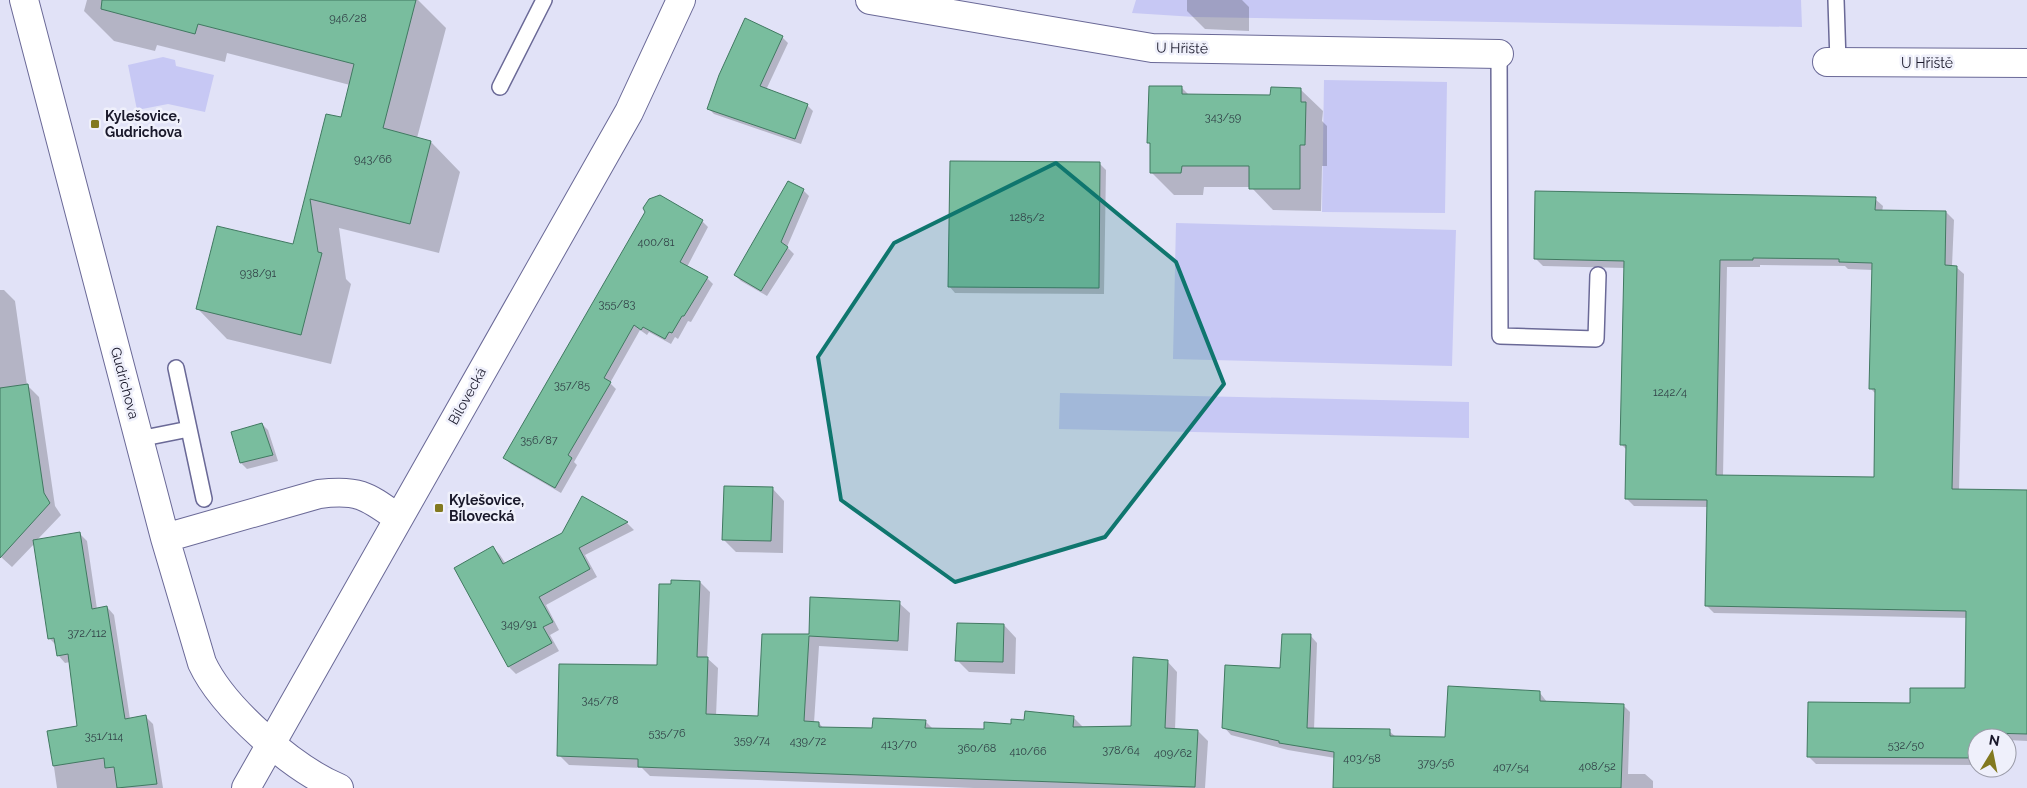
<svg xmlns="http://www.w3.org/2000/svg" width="2027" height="788" font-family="Raleway,sans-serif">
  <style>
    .green { fill: #c7c8f4 }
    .shadow { fill: #0003; fill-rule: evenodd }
    .building { fill: #79bd9e; stroke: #417961; fill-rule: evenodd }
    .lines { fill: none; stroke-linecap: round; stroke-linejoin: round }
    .lane-casing { stroke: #6a6997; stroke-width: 18 }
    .street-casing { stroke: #6a6997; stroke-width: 30 }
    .secondary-casing { stroke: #6a6997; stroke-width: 30 }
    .lane { stroke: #fff; stroke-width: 15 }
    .street { stroke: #fff; stroke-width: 28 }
    .secondary { stroke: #fff; stroke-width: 28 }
    .marked { fill: #0f766e; fill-opacity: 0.2; stroke: #0f766e; stroke-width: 4; stroke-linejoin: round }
    .poi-dot { fill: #82791f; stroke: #eff0fb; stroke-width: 2 }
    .labels { text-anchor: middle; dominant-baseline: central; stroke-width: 5; stroke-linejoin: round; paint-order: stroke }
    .number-label { font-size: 11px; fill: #314147 }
    .street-label { font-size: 14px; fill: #19182a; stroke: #eff0fb }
    .poi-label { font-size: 14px; font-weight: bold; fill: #19182a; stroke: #eff0fb; text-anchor: start }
  </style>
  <rect width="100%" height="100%" fill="#e1e2f7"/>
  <path class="green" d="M1136 0H1801L1802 27 1195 17 1132 13Z
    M163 57 175 60 176 66 214 75 205 112 168 104 137 110 128 65Z
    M1324 80 1447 82 1445 213 1322 212Z
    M1176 223 1456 230 1452 366 1173 359Z
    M1060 393 1469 402V438L1059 429Z"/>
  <path class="shadow" d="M87 0H418L446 28 417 138 431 142 460 172 439 253 339 228 346 279 351 284 331 364 227 339 198 309 294 246 327 115 342 118 350 85 227 53 225 62 157 45 155 51 114 41 84 11Z
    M1187 0H1242L1249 7V31L1205 29 1187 11Z
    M782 37 788 43 766 90 807 105 813 111 801 144 714 114 708 108Z
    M1181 87 1189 95 1271 96 1300 89 1323 111 1322 121 1327 126V166H1322L1321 211 1273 210 1251 187H1204L1203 195H1174L1151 172V145L1148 142Z
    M1100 164 1106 170 1104 294 955 293 949 286Z
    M803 190 809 196 787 247 794 254 767 296 741 281 735 275Z
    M659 197 702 221 708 227 687 267 707 278 713 284 691 322 688 321 678 339 675 337 671 344 649 332 647 335 640 330 610 383 616 389 574 462 577 465 561 493 511 464 505 458Z
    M1875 199 1883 206 1882 212H1946L1954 220 1952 266 1956 267 1964 274 1959 490 2027 491V741L2007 740V738H1977V765L1816 764 1808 756 1911 704 1965 689 1968 618 1714 613 1707 606 1708 507 1634 506 1626 498 1627 450 1622 445 1625 268 1543 266 1535 258ZM1760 265 1845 266 1848 269 1873 270 1871 389 1876 394 1875 478 1723 476 1727 267H1760Z
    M0 290H4L15 301 27 385 39 397 55 506 61 515 37 540 80 534 87 541 97 609 107 607 114 615 130 719 146 717 153 724 163 788H57L49 732 79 727 70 662 65 663 58 655 57 646 49 638 35 543 12 567 1 557 0 548Z
    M262 424 268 430 278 461 247 469 241 463Z
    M772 488 784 501 783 553 736 552 723 539Z
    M583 497 627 523 634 530 585 555 597 577 546 605 559 630 550 635 559 651 516 674 509 667 455 568 493 547 500 555 506 564 563 534Z
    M700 582 710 592 707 658 718 668 716 716 759 718 763 636 810 635 899 603 910 613 908 651 819 646 814 723H819L824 729H873L925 721 933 729 985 730 1025 721 1073 717 1084 728 1132 727 1167 661 1177 672 1175 730 1198 731 1208 741 1205 788H974L650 776 642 768 569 765 559 755 658 667Z
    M958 624 1004 625 1016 638 1015 674 969 672 957 660Z
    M1310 635 1317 643 1314 730 1389 731 1396 737 1446 738 1540 693 1547 702 1623 705 1630 712 1628 774H1645L1653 781V788H1334L1335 758 1288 750 1231 735 1224 727 1281 670Z"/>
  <path class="building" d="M102 0H416L383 128 431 141 410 224 310 199 318 252 322 253 301 335 196 309 217 226 293 244 326 114 341 117 354 64 198 24 195 34 101 9Z
    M745 18 783 36 760 86 808 104 795 139 707 109 719 75Z
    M1149 86H1182V94L1270 95 1271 87 1301 88V102H1306L1305 145H1300V189H1249V166H1182L1181 173H1150V143H1147Z
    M950 161 1100 162 1099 288 948 287Z
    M788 181 804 189 781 242 788 247 761 291 734 275Z
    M1535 191 1876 197 1875 210 1946 211 1945 265 1957 266 1952 489 2027 490V734L1989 733V738H1977V758L1807 757 1808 702 1910 703V688H1965L1966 611 1705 606 1707 500 1625 499 1626 445H1620L1624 261 1534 259ZM1753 258 1839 259V262L1872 263 1869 389H1875L1874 477 1716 475 1720 260H1753Z
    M660 195 703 220 680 262 708 277 684 316H682L672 333 669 332 665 339 643 327 641 330 634 325 604 378 611 382 568 455 572 458 555 488 503 458 645 212 643 208 649 199Z
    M28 384 44 493 50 503 0 558V388Z
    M262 423 273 455 240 463 231 432Z
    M724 486 773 487 771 541 722 540Z
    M582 496 628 522 579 548 590 569 539 597 553 622 543 627 552 643 508 667 454 568 493 546 503 564 562 533Z
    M80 532 92 609 107 606 125 719 146 715 157 784 117 788 114 767 105 768 104 758 53 766 47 731 77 726 68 654 57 656 54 638 48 639 33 540Z
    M671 580 700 581 697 657H708L706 714 758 716 762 634H809L810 597 900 601 898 641 809 636 804 721 819 722V727L872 728 873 718 926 720 925 728 984 729V722L1011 724V719L1024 720 1025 711 1074 716 1073 727 1131 726 1133 657 1168 660 1165 728 1198 730 1195 787 638 767V759L557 756 559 664 657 665 659 584H671Z
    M957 623 1004 624 1003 662 955 661Z
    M1282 634H1311L1307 728 1390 729V736L1445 737 1448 686 1540 691V701L1624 704 1621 788H1333L1334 752 1279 743V741L1222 728 1225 665 1280 668Z"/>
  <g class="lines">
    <g class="lane-casing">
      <path id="lane" d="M1836 0 1838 62
        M1499 54 1500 336 1596 339 1598 275
        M500 87 544 0
        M176 368 204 499
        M139 439 189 429"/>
    </g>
    <g class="street-casing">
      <path id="street" d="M24 0 165 538 202 663C223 708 293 769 339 788
        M870 0 1152 48 1499 54
        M1827 62 2027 63
        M165 538 319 494C359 489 367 496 398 518"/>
    </g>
    <g class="secondary-casing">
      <path id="secondary" d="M246 788 629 112 681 0"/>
    </g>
    <use href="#lane" class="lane"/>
    <use href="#street" class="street"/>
    <use href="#secondary" class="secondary"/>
  </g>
  <path class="marked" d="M1056 163 1176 262 1224 384 1105 537 955 582 841 500 818 357 894 243Z"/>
  <g class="poi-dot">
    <rect x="90" y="119" width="10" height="10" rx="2.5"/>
    <rect x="434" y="503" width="10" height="10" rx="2.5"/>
  </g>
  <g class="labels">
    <g class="number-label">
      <text x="348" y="18">946/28</text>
      <text x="1223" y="117">343/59</text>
      <text x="373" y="159">943/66</text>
      <text x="1027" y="217">1285/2</text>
      <text x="656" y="242">400/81</text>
      <text x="258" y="273">938/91</text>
      <text x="617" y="304">355/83</text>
      <text x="572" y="385">357/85</text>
      <text x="1670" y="392">1242/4</text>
      <text x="539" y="440">356/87</text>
      <text x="519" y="624">349/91</text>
      <text x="87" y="633">372/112</text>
      <text x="600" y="700">345/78</text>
      <text x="667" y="733">535/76</text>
      <text x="104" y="736">351/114</text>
      <text x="752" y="740">359/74</text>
      <text x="808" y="741">439/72</text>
      <text x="899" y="744">413/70</text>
      <text x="1906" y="745">532/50</text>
      <text x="977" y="748">360/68</text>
      <text x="1121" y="750">378/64</text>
      <text x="1028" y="751">410/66</text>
      <text x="1173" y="753">409/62</text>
      <text x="1362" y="758">403/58</text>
      <text x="1436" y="763">379/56</text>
      <text x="1597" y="766">408/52</text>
      <text x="1511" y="767">407/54</text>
    </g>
    <g class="street-label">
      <text transform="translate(1182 48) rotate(1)">U Hřiště</text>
      <text x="1927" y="63">U Hřiště</text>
      <text transform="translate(125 383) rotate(75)">Gudrichova</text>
      <text transform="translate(467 396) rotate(-61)">Bílovecká</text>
    </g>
    <g class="poi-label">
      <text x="105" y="116">Kylešovice,<tspan x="105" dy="16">Gudrichova</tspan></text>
      <text x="449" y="500">Kylešovice,<tspan x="449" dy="16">Bílovecká</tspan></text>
    </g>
  </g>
  <g transform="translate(1992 753) rotate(10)"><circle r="24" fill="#eff0fb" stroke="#999aa7"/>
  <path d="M0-4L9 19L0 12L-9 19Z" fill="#82791f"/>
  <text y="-8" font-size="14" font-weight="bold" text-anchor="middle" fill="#19182a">N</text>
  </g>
</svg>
